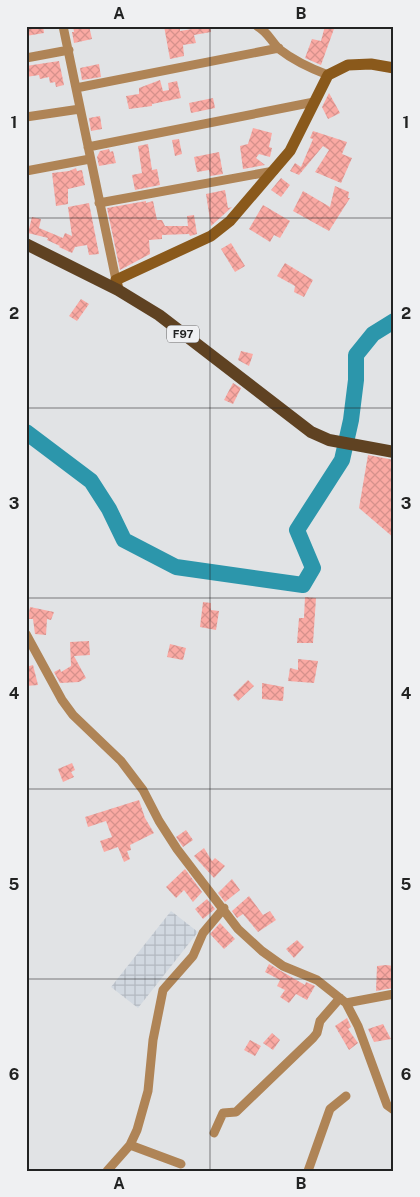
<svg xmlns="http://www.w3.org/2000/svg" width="420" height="1197" font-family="'Public Sans',sans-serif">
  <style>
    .industrial { fill: url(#industrial-grid) }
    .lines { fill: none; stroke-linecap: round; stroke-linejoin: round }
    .river { stroke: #2c96ab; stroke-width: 16 }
    .building { fill: url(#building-cross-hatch) }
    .street { stroke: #af8456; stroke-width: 9 }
    .secondary { stroke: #8a591b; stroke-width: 11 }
    .primary { stroke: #5f4222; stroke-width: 12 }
    .grid { fill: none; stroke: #222323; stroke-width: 1; stroke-opacity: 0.55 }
    .labels { text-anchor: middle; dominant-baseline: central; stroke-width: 4; stroke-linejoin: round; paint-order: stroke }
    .shield { fill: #eff0f2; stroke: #606061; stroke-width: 1 }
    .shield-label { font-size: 11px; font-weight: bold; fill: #222323 }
    .neatline { fill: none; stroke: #222323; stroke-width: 2 }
    .grid-label { font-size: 16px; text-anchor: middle; font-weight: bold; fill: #222323 }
  </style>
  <defs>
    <pattern id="industrial-grid" width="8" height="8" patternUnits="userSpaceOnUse" patternTransform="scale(1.25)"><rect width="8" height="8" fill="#d1d8e0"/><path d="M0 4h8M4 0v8" fill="none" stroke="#b3b9c0"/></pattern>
    <pattern id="building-cross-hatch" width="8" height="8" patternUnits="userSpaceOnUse" patternTransform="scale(1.25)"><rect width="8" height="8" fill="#faa9a3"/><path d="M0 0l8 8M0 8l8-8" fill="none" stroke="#d6918c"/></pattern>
  </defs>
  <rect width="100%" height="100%" fill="#e1e3e5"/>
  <path class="industrial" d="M171 911 198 932 138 1008 111 987Z"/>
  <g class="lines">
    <path class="river" d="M26 432 91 481 109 509 124 540 176 567 303 585 313 568 297 530 342 460 351 420 356 380V355L373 334 394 321"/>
  </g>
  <path class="building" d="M26 26H43L44 33 26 36Z
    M73 26H89L92 39 74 43 72 32H74Z
    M164 26H180V31L210 26 211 32 194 35 196 43 183 45 184 56 170 59Z
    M325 26H335L321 65 305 58 312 39 321 41Z
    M59 61 64 85 56 87 55 82 50 83 49 77 40 79 39 75 26 77V66Z
    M99 64 101 77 82 80 80 68Z
    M160 80 163 91 169 90 168 83 177 81 181 98 152 104V106L129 109 126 96 139 94V88Z
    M329 93 340 113 328 119 322 107Z
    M213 98 215 108 191 113 189 103Z
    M100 116 102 129 91 131 89 118Z
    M253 128 272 133 269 147 272 148 270 157 259 154 256 158 265 165 243 169 240 146 248 144Z
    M313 131 347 142 342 154 352 158 341 183 315 172 329 150 323 146 299 175 290 171 295 163 301 167 313 139 310 138Z
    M179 139 182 154 175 156 172 140Z
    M148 144 152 170 157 169 160 185 135 190 132 175 142 173 138 146Z
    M109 149 110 152 113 151 116 163 99 166 97 157 100 151Z
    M219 152 223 174 210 176 209 170 197 172 194 157Z
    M76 168 77 171 82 170 85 185 68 189V204L56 206 52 173 69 171Z
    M281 178 290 185 281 197 271 190Z
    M335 186 349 192 348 198H350L329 231 293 211 303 191 330 207Z
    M225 190 228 208 232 207 211 226 206 194Z
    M146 201V203L153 201 157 220H162L165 226H188L187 216 194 215 197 234 190 236 189 234 162 235V239L149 240 150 254 120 270 107 208Z
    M89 203 99 254 89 255 87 245 75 247 72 253 59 247 60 246 47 240 48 238 28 233 32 217 41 219 39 228 63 238 65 233 72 236 68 207Z
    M263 205 290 221 280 238 274 235 270 242 249 229Z
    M231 243 245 266 235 272 221 249Z
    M285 263 313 280 304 297 294 292 295 286 277 276Z
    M81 299 89 304 77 321 69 316Z
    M241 351 253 354 249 366 238 360Z
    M233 383 241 388 233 404 224 400Z
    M368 455 394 460V538L359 508Z
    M305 597 316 598 313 643H297L299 618H304Z
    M203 602 211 603V610L219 611 216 630 200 627Z
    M30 607 54 612 51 620 47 619 46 635 35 634 33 619H28Z
    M89 641 90 655 74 656 86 678 79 682 60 683 54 672 60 669 61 672 71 666 70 642Z
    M170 644 186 648 183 660 167 657Z
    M298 659 318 661 314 683 288 681 290 668 298 670Z
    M33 665 38 685 26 686V667Z
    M248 680 254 686 238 701 233 695Z
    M262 683 284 687 283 701 262 699Z
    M72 763 75 770 71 772 74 777 63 782 58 769Z
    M139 800 145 818 154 833 130 845 131 850 127 851 130 859 124 862 118 847 104 852 100 841 112 837 106 821 88 827 85 817Z
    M186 830 193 840 183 847 176 837Z
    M204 848 212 861 215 858 225 866 214 878 194 856Z
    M185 869 202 892 193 902 184 890 176 898 166 887Z
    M232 879 240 890 225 902 218 893Z
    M249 896 263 915 270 911 276 920 258 932 243 914 237 918 232 911Z
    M207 899 215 909 203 919 195 909Z
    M220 923 235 939 224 949 210 934Z
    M297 940 304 947 294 958 286 949Z
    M269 964 305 985 306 982 315 986 307 1000 296 994 289 1003 280 997 285 990 277 986 280 980 265 972Z
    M386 965 394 966 393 988 376 991 377 966Z
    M347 1018 351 1027 348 1029 358 1043 349 1050 335 1026Z
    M383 1024 391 1039 374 1042 368 1029Z
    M272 1033 280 1040 273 1050 263 1043Z
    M250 1040 261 1046 255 1056 244 1050Z"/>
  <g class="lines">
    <path class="street" d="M63 26 116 280
      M257 26C269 33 270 40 279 49 293 60 312 69 328 75
      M26 58 69 50
      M76 88 279 48
      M26 117 80 109
      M88 147 314 102
      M26 171 90 159
      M99 203 274 171
      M26 634 62 700 73 715 121 761 143 790 159 821 177 849 238 929 262 951 283 966 317 980 346 1003 358 1026 387 1105 394 1110
      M346 1003 394 994
      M214 1133 223 1113 236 1112 313 1038 317 1033 320 1021 340 998
      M130 1145 181 1164
      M107 1171 130 1145 137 1130 148 1091 153 1040 163 990 193 956 203 933 224 908
      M308 1171 330 1109 346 1096"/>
    <path class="secondary" d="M118 290 116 280 211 236 230 221 290 151 328 75 348 65 371 64 394 68"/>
    <path class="primary" d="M26 244 118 290 159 315 311 432 329 440 394 452"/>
  </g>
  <path class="grid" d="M210 26V1171M26 218H394M26 408H394M26 598H394M26 789H394M26 979H394"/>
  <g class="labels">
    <rect class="shield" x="167" y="325.5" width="32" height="17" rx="4"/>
    <g class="shield-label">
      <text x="183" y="334">F97</text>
    </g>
  </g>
  <rect width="420" height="1197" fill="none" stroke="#eff0f2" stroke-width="55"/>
  <rect x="28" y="28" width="364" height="1142" class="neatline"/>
  <g class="grid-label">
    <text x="119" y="19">A</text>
    <text x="301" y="19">B</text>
    <text x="14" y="128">1</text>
    <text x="406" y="128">1</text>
    <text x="14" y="319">2</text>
    <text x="406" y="319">2</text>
    <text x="14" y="509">3</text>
    <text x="406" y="509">3</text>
    <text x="14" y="699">4</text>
    <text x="406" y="699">4</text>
    <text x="14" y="890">5</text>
    <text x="406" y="890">5</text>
    <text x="14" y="1080">6</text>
    <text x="406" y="1080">6</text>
    <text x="119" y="1189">A</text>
    <text x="301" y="1189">B</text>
  </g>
</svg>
